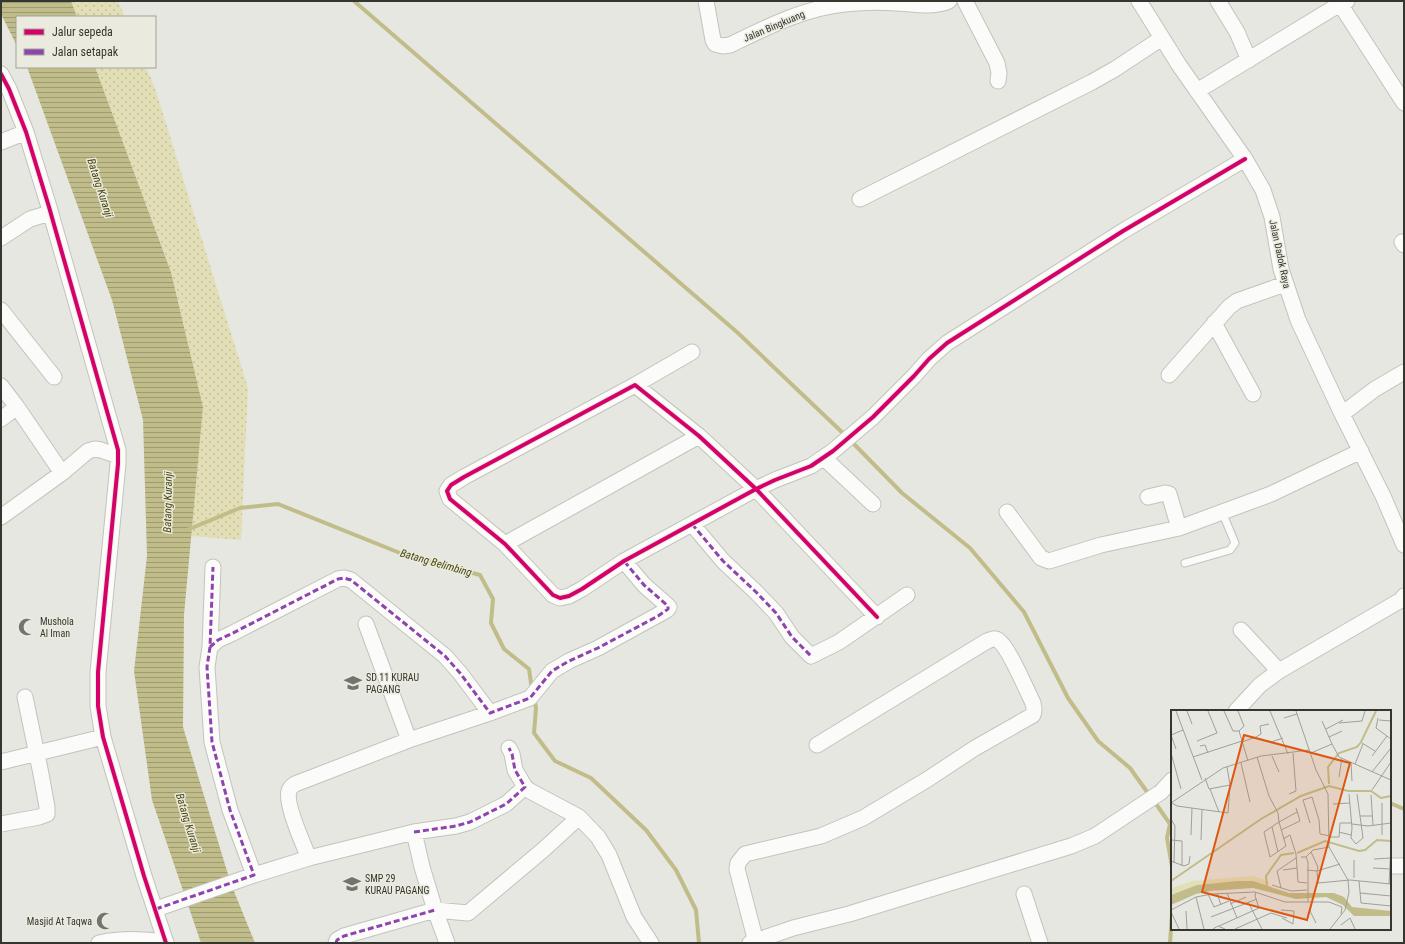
<svg xmlns="http://www.w3.org/2000/svg" width="1405" height="944" font-family="'Roboto Condensed',sans-serif">
  <style>
    .grass { fill: url(#grass-dots) }
    .water { fill: url(#water-rules) }
    .lines { fill: none; stroke-linecap: round; stroke-linejoin: round }
    .stream { stroke: #c1bd8a; stroke-width: 4 }
    .service-casing { stroke: #c3c3be; stroke-width: 9 }
    .minor-casing { stroke: #c3c3be; stroke-width: 17 }
    .service { stroke: #fbfbfa; stroke-width: 7 }
    .minor { stroke: #fbfbfa; stroke-width: 15 }
    .quiet { stroke: #8e44ad; stroke-width: 3; stroke-dasharray: 6 3; stroke-linecap: butt }
    .cycleway-casing { stroke: #eaeade; stroke-width: 6 }
    .cycleway { stroke: #d6006c; stroke-width: 4 }
    .labels { text-anchor: middle; dominant-baseline: central; stroke-width: 3; stroke-linejoin: round; paint-order: stroke }
    .street-label { font-size: 10px; fill: #363631; stroke: #eaeade }
    .poi-label { font-size: 10px; fill: #363631; stroke: #eaeade; text-anchor: start }
    .water-label { font-size: 11px; font-style: italic; fill: #4c4810; stroke: #eaeade }
    .inset-river { fill: none; stroke: #c1bd8a; stroke-width: 2 }
    .inset-road { fill: none; stroke: #a0a09b; stroke-width: 1 }
    .view { fill: #df570e; fill-opacity: 0.15; stroke: #df570e; stroke-width: 2 }
    .inset-edge { fill: none; stroke: #363631; stroke-width: 2 }
  </style>
  <defs>
    <pattern id="grass-dots" width="8" height="8" patternUnits="userSpaceOnUse"><rect width="8" height="8" fill="#e2dfb7"/><path d="M2 2h.1M6 6h.1" fill="none" stroke="#c2c09e" stroke-width="1.8" stroke-linecap="round"/></pattern>
    <pattern id="water-rules" width="6" height="5" patternUnits="userSpaceOnUse"><rect width="6" height="5" fill="#c1bd8a"/><path d="M0 2.5h6" fill="none" stroke="#9e9a71"/></pattern>
  </defs>
  <rect width="100%" height="100%" fill="#e7e7e1"/>
  <path class="grass" d="M71 1H118L125 17H77Z
    M95 67H146L155 88 248 388 241 540 191 536 203 407 171 271Z"/>
  <path class="water" d="M1 1H71L77 17H17V46L1 14Z
    M27 67H95L171 272 203 407 184 615 183 727 231 884 255 943H201L152 800 134 671 147 556 143 420 112 300Z"/>
  <g class="lines">
    <path class="stream" d="M354 1 738 333 846 436
      M851 441 902 493 970 548 1024 612 1068 698 1098 741 1130 768 1150 796
      M187 530 240 508 278 504 400 553 480 575 493 599 491 623 504 649 529 669 532 690
      M534 698 536 708 534 733 555 761 591 778 646 830 676 870 696 910 699 943
      M1154 801 1170 824 1167 838 1172 867
      M1390 803 1404 809
      M1170 943 1172 913"/>
    <g class="service-casing">
      <path id="service" d="M1185 563 1230 550 1235 543 1222 512"/>
    </g>
    <g class="minor-casing">
      <path id="minor" d="M706 1 713 40 715 44 723 46 730 45C767 27 804 8 845 4 863 2 880 2 897 3 914 4 933 8 949 1
        M965 1 997 63 999 73 998 81
        M1139 1 1179 65 1245 159 1263 190 1272 217 1281 269 1298 320 1342 414 1383 496 1404 545
        M1218 1 1237 32 1249 60
        M1340 4 1404 103
        M1 74 9 89 26 132 49 207 118 450V464L98 672V706L103 737 144 876 166 943
        M1197 91 1340 4 1347 1
        M1 142 26 132
        M860 199 1092 82 1115 69 1162 38
        M1 238 30 219 50 213
        M1402 242 1404 245
        M1 310 54 377
        M1214 323 1253 394
        M1169 375 1229 307 1237 301 1285 284
        M635 385 692 352
        M1 386 17 407 62 473
        M1342 414 1375 389 1404 372
        M1 419 17 407
        M824 458 873 504
        M1148 497 1165 493 1169 494 1179 528
        M1007 512 1041 558 1049 561 1101 545 1179 528 1271 494 1361 451
        M1 517 62 473 88 451 95 449 101 450 118 456
        M692 524 723 561 756 592 776 613 792 637 811 656 839 642 907 595
        M505 544 699 436
        M213 567 210 647 207 667 212 742 230 810 254 875
        M877 617 756 489 699 436 635 385 464 477 451 485 447 491 450 499 505 544 553 595 560 598 569 596 582 589 624 561 756 489 775 480 811 466 833 451 873 417 914 376 929 359 947 343 1123 231 1245 159
        M366 624 409 740
        M1241 630 1279 671
        M210 647 218 640 231 634 338 579 344 578 351 580 445 656 460 673 490 713
        M1236 711 1260 685 1279 671 1401 600 1404 596
        M1 762 103 737
        M525 787 530 791 579 817 598 837 609 855 634 917 651 943
        M1 824 39 817 47 814V807L41 774 25 697
        M309 858C303 844 285 803 289 791 290 787 292 786 295 784L409 740 490 713 530 698 552 671 569 661 598 648 667 610 669 607 668 606 644 585 624 561
        M1390 866H1404
        M1024 894 1040 943
        M156 909 254 875 309 858 414 832 456 826 470 822 506 804 525 787 515 770 512 754 509 748
        M756 942 737 869 738 863 745 854 821 836 863 818 928 779 975 748 1033 715C1035 711 1034 708 1033 703 1027 691 1008 646 998 640 994 637 991 640 987 641L817 745
        M99 943C121 938 144 939 166 942
        M336 943 337 940 344 936 435 910 422 867 414 832
        M447 943 435 910 468 913 543 850 579 817
        M750 943 793 928 849 914 1071 846 1095 836 1161 792 1172 780"/>
    </g>
    <use href="#service" class="service"/>
    <use href="#minor" class="minor"/>
    <path class="quiet" d="M692 524 723 561 756 592 776 613 792 637 811 656
      M210 647 218 640 231 634 338 579 344 578 351 580 445 656 460 673 490 713 530 698 552 671 569 661 598 648 658 616 668 609V606L644 585 624 561
      M414 832 456 826 470 822 506 804 525 787 515 770 512 754 509 748
      M156 909 254 875 230 810 212 742 207 667 210 647 213 567
      M336 943 337 940 344 936 435 910"/>
    <g class="cycleway-casing">
      <path id="cycleway" d="M1 74 9 89 26 132 49 207 118 450V464L98 672V706L103 737 144 876 166 943
        M877 617 756 489 699 436 635 385 464 477 451 485 447 491 450 499 505 544 553 595 560 598 569 596 582 589 624 561 756 489 775 480 811 466 833 451 873 417 914 376 929 359 947 343 1123 231 1245 159"/>
    </g>
    <use href="#cycleway" class="cycleway"/>
  </g>
  <defs>
    <g id="mosque-bare" transform="scale(1.38)"><path d="M3.5-4.9A6 6 0 1 0 3.5 4.9A5 5 0 1 1 3.5-4.9Z" fill="#74746f" stroke="#eaeade" stroke-width="2.5" paint-order="stroke"/></g>
    <g id="school-bare" transform="scale(1.38)"><path d="M0-5L7-2L0 1L-7-2ZM-4 1L0 2.5L4 1V4Q0 6-4 4Z" fill="#74746f" stroke="#eaeade" stroke-width="2.5" paint-order="stroke"/></g>
  </defs>
  <g fill-rule="evenodd">
    <use href="#mosque-bare" x="27" y="627"/>
    <use href="#school-bare" x="353" y="683"/>
    <use href="#school-bare" x="352" y="884"/>
    <use href="#mosque-bare" x="105" y="921"/>
  </g>
  <g class="labels">
    <g class="street-label">
      <text transform="translate(774 26) rotate(-23)">Jalan Bingkuang</text>
      <text transform="translate(1280 254) rotate(78)">Jalan Dadok Raya</text>
    </g>
    <g class="poi-label">
      <text x="40" y="621">Mushola<tspan x="40" dy="12">Al Iman</tspan></text>
      <text x="366" y="677">SD 11 KURAU<tspan x="366" dy="12">PAGANG</tspan></text>
      <text x="365" y="878">SMP 29<tspan x="365" dy="12">KURAU PAGANG</tspan></text>
      <text x="92" y="921" text-anchor="end">Masjid At Taqwa</text>
    </g>
    <g class="water-label">
      <text transform="translate(100 188) rotate(72)">Batang Kuranji</text>
      <text transform="translate(168 502) rotate(-89)">Batang Kuranji</text>
      <text transform="translate(436 563) rotate(16)">Batang Belimbing</text>
      <text transform="translate(188 823) rotate(73)">Batang Kuranji</text>
    </g>
  </g>
  <g transform="translate(1171 710)">
    <rect width="220" height="220" fill="#e7e7e1"/>
    <path d="M82 166 98 171 97 177 82 171H66L26 175 0 185V178L21 171Z" fill="#e2dfb7"/>
    <path d="M66 171H82L118 183H163L173 187 181 197 220 201V206H183L172 195 155 187 125 189 82 178 39 181 25 184 0 195V185L26 175Z" fill="#c1bd8a"/>
    <path class="inset-river" d="M158 74 157 57 168 43 186 37 190 32 205 1M126 143 154 131 188 141 194 140 206 130 220 131M0 171 90 109 130 86 158 76 177 81H200L210 88 220 86M96 177 95 166 110 145 123 143"/>
    <path class="inset-road" d="M5 1 31 70M16 1 21 14M53 1 62 21H68M67 1 73 16 68 21 77 51M99 1 117 44M125 1 145 60 157 84 158 137 177 170 178 182 174 200 159 219M113 8 126 4M207 8 205 18 220 29M208 10 220 11M151 11 161 34M168 13 191 11 194 1M155 19 172 10M0 25 5 39M0 25 12 20M158 27 171 21M26 31 46 23 37 1M71 32 85 27 90 24 89 16 98 14M100 32 112 28M191 33 204 41M29 36 34 35 37 43M0 43 10 79M140 43 161 34 168 47 220 70M101 46 108 62M201 46 216 26M22 47 71 31M86 47 98 86 107 103 108 112 115 136 99 147 93 122 108 112 126 102M180 52 181 71M70 53 79 92M184 54 192 34M201 62 220 38M168 67 171 48M34 68 38 79 59 75 56 57M39 79 48 102M201 80 220 52M118 84 125 81 122 43M178 84 181 118 180 128 185 134 192 128 186 84M200 85 202 115M0 93 52 58 90 46 138 40M1 93 6 96 57 103 59 75M162 94 179 93M189 106H202M0 109 4 116 3 153M139 113 132 90 141 87 148 110 149 124 159 126M181 114 197 116 220 113M101 117 107 142M110 120 129 111 125 98M168 122 180 125M20 125 21 98M211 125V93M159 127H168L169 113H181M112 129 119 125 125 144 127 172 136 173M0 130 11 131V156M30 130 31 100M140 142 147 157 146 161 169 154M130 147H135L137 152V192M135 147 142 140 158 137M203 149 220 148M183 150V168M0 151 13 156 18 154 19 146M202 158 219 159M112 160 126 158M136 160 146 161 147 173 179 170 220 174M188 171 190 193 220 196M218 174 220 136M101 175 120 181 136 180M110 178 106 161 125 148M46 183 50 195M56 183 66 208M189 183 220 186M37 184 43 197 58 191M25 187 33 219M77 192 91 219M141 192 139 201 145 213M59 194 75 187M0 200 25 187 41 184 84 182 114 192H158L171 197 170 204M110 200 123 201 122 214 111 208M15 201 16 219M0 202 8 219M40 207 86 189M170 215 179 208 184 219M48 216 88 198 84 186 85 182M42 219 47 216 54 219M64 219 100 203 116 208"/>
    <path class="view" d="M73 25 179 53 136 210 31 182Z"/>
    <rect width="220" height="220" class="inset-edge"/>
  </g>
  <rect width="1405" height="944" fill="none" stroke="#363631" stroke-width="4"/>
  <rect x="16" y="16" width="140" height="52" fill="#eaeade" stroke="#a2a299"/>
  <rect x="24" y="29" width="20" height="6" fill="#d6006c" stroke="#a2a299"/>
  <text x="52" y="36" font-size="12" fill="#363631">Jalur sepeda</text>
  <rect x="24" y="49" width="20" height="6" fill="#8e44ad" stroke="#a2a299"/>
  <text x="52" y="56" font-size="12" fill="#363631">Jalan setapak</text>
</svg>
